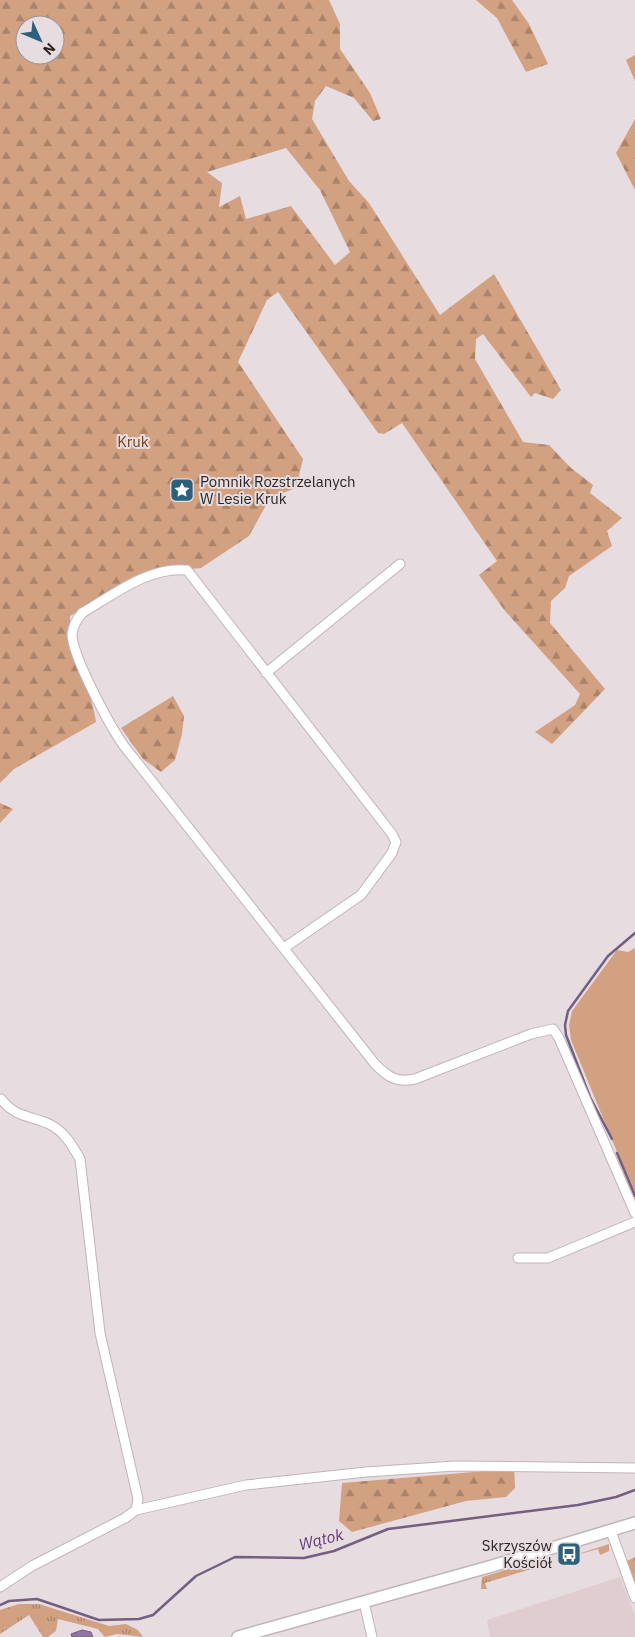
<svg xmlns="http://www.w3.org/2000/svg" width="635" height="1637" font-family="'IBM Plex Sans',sans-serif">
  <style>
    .built { fill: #e0cdd2 }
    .grass { fill: url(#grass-tufts) }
    .forest { fill: url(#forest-firs); fill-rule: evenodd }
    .park { fill: url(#park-crowns) }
    .pitch { fill: #d2a182 }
    .water { fill: url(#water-ripples); stroke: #745e81 }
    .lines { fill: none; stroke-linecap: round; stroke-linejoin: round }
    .stream { stroke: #745e81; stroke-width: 2.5 }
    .street-casing { stroke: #c0b5b8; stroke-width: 11 }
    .secondary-casing { stroke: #c0b5b8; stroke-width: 14 }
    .street { stroke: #fff; stroke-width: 9 }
    .secondary { stroke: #fff; stroke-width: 11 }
    .labels { text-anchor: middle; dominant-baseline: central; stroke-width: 4; stroke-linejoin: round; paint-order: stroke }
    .park-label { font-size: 15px; fill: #733f19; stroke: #e7dcdf }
    .poi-label { font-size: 15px; fill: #2a2627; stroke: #e7dcdf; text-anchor: start }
    .water-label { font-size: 16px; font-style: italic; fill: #613a7a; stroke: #e7dcdf }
  </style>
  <defs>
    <pattern id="grass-tufts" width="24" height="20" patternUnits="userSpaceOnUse" patternTransform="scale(1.25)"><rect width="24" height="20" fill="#d2a182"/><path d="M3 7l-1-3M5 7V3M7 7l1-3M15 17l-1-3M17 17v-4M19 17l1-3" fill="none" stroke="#ab836a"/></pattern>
    <pattern id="forest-firs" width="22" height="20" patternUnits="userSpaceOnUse" patternTransform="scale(1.25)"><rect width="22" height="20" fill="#d2a182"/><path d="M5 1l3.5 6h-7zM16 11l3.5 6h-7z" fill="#ab836a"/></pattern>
    <pattern id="park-crowns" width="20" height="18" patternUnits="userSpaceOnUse" patternTransform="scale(1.25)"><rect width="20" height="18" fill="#d2a182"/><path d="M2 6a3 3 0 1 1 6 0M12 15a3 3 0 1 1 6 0" fill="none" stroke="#ab836a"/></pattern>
    <pattern id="water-ripples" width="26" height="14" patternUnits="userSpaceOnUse" patternTransform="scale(1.25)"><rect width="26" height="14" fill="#9376a8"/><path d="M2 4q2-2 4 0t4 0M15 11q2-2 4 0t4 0" fill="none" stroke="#786189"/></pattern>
  </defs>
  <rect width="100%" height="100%" fill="#e7dcdf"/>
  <path class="built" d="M620 1577 635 1615V1637H490L487 1620Z"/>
  <path class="grass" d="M609 1544V1551L600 1555 598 1549 566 1558Z
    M547 1561 548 1564 485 1583 487 1589H481L482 1577 526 1564Z
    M19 1604H39L109 1626 126 1624 138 1630 143 1637 117 1634 105 1637 98 1629 58 1619 56 1631 48 1637H43L29 1615 0 1634V1610Z"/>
  <path class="forest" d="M0 0H329L340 24V49L370 93 381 119 373 121 354 98 326 86 315 101 312 119 349 181 369 203 440 315 494 274 561 390 553 399 535 393 531 397 483 334 476 339 475 359 523 442 549 445 571 468 593 485 590 493 622 518 607 531 612 546 569 576 565 588 551 601 550 623 605 689 552 744 535 732 575 705 580 694 505 611 479 575 497 561 402 423 384 434 378 433 278 292 267 300 238 362 303 459 296 488 270 498 249 536 201 568 146 573 70 616C70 653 91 686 96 722L14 769 0 783ZM25 25H55V55H25ZM286 148 320 190 350 252 335 265 291 206 246 219 240 196 219 207 222 183 207 172Z
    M476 0H512L529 24 548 64 526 72 497 18Z
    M635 55V81L626 60Z
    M635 119V190L616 153Z
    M173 696 184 716 182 734 175 760 161 772 143 759 121 728Z
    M0 803 13 809 0 823Z
    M514 1462 515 1488 506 1497 466 1501 352 1532 339 1521 342 1483 486 1471 502 1463Z"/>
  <path class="park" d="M635 1557V1582L627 1561Z"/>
  <path class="pitch" d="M635 948V1196L571 1040 569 1025 572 1011 617 950 628 952Z"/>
  <path class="water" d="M82 1630 91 1632 93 1637H72L71 1634Z"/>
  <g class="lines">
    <path class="stream" d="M612 1139 590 1097 566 1035 565 1025 568 1011 608 956 635 933
      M617 1153 635 1196
      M0 1605 9 1601 37 1599 99 1620 139 1619 153 1615 196 1576 235 1557 304 1558 334 1551 388 1529 578 1505 616 1497 635 1490"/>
    <g class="street-casing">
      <path id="street" d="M266 673 400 564
        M284 948 361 895 392 853 396 842 392 834 187 570C149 566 113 595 82 613 77 619 73 626 72 634 72 656 110 726 124 746L375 1064C388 1077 396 1083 415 1079L531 1034 553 1029 559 1038 635 1213
        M518 1258H548L635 1222
        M136 1510 246 1485 366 1472 455 1466 635 1468
        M611 1531 635 1598
        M0 1587 32 1566 125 1518 136 1510 138 1499 100 1333 80 1159C72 1145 64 1131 49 1124 29 1115 16 1118 1 1099
        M364 1602 372 1637"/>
    </g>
    <g class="secondary-casing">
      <path id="secondary" d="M238 1637 492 1566 635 1523"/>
    </g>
    <use href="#street" class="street"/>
    <use href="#secondary" class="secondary"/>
  </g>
  <defs>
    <g id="sight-square" transform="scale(1.25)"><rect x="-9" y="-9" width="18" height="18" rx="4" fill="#2c607c" stroke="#e7dcdf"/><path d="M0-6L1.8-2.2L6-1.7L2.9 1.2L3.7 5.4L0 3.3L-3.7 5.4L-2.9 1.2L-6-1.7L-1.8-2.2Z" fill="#fff"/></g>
    <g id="bus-square" transform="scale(1.25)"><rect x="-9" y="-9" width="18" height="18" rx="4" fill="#2c607c" stroke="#e7dcdf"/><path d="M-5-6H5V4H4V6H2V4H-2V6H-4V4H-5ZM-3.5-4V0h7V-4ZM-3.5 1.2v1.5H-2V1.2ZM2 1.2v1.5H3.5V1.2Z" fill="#fff"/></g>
  </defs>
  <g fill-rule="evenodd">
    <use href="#sight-square" x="182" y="490"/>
    <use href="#bus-square" x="569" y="1554"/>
  </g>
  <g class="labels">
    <g class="park-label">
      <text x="133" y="441">Kruk</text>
    </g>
    <g class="poi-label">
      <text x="200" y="481">Pomnik Rozstrzelanych<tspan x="200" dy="17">W Lesie Kruk</tspan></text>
      <text x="552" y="1545" text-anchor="end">Skrzyszów<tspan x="552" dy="17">Kościół</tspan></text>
    </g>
    <g class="water-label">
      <text transform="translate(321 1539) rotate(-14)">Wątok</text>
    </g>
  </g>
  <g transform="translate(40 40) rotate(134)"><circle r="24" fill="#e7dcdf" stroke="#9b9395"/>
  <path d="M0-4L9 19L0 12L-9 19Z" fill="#2c607c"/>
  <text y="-8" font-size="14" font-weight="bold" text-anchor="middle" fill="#2a2627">N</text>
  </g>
</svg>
